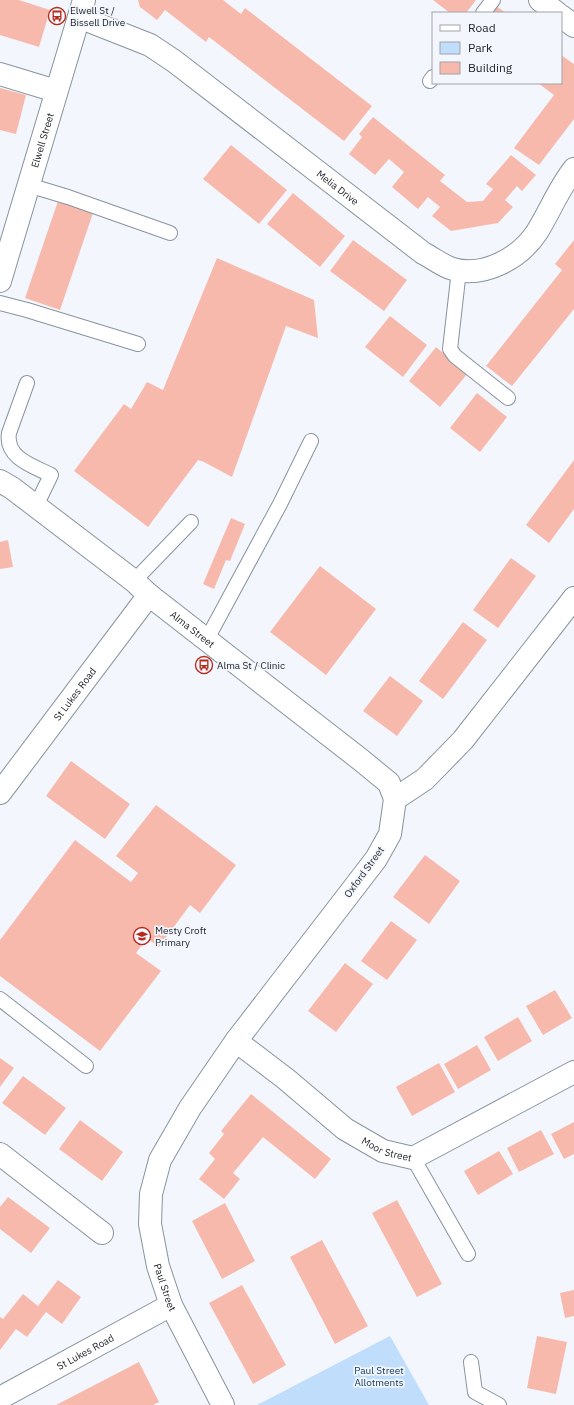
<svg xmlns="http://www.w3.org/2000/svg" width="574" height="1405" font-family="'IBM Plex Sans',sans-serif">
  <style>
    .green { fill: #c1ddfc }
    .building { fill: #f8b9ad }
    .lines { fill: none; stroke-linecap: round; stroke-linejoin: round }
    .service-casing { stroke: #89939f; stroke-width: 16 }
    .minor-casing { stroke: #89939f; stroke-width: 24 }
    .service { stroke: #fff; stroke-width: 14 }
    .minor { stroke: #fff; stroke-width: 22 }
    .labels { text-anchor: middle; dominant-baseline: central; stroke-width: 3.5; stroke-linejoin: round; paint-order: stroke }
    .poi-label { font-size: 10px; fill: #212529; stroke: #f3f7fd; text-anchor: start }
    .street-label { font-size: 10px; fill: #212529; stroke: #f3f7fd }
    .park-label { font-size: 10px; fill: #08325a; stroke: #f3f7fd }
  </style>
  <rect width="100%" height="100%" fill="#f3f7fd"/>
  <path class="green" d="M390 1336 429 1405H257Z"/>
  <path class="building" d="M0 0H19L50 10 39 47 0 35Z
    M138 0H223L241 14 245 8 372 106 344 141 209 37 206 42 165 10 157 20 140 7Z
    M433 0H476L466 13H450Z
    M496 6 506 13H491Z
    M561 55 574 64V119L539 165 514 148 554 95 538 83H561Z
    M0 88 26 95 16 134 0 130Z
    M373 117 445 175 440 181 467 202 483 201 493 189 486 184 511 155 536 175 522 191 517 186 505 200 513 207 498 223 451 231 432 216 440 207 428 197 418 209 392 187 404 172 389 159 375 175 349 154 362 137 359 134Z
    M231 145 287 190 259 224 203 179Z
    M293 193 345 236 320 267 267 224Z
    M58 201 93 213 60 310 25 298Z
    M353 240 407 280 384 311 330 271Z
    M574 240V309L512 386 486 366 562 270 555 264Z
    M217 258 314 300 318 338 286 326 232 477 204 462 198 460 148 527 74 471 124 404 131 409 147 382 163 390Z
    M390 316 427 345 403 377 365 347Z
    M436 347 468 373 440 407 409 381Z
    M477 393 507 417 480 452 450 428Z
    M574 460V509L549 543 526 525Z
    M231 518 245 524 230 561 226 560 214 589 203 584Z
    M8 540 13 567 0 569V542Z
    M511 558 536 576 498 628 473 610Z
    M320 566 376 609 326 675 270 632Z
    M463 622 487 640 443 699 419 681Z
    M390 676 423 701 397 736 363 711Z
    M71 761 130 804 105 839 46 796Z
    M156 805 236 865 200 913 190 905 159 947 147 938 136 953 161 971 100 1051 0 976V940L75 840 131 882 138 873 116 856Z
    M425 855 460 881 429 924 393 897Z
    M391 921 417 940 387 980 361 961Z
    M345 963 373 984 336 1032 308 1011Z
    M555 990 572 1018 543 1035 526 1006Z
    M518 1017 532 1041 498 1061 484 1037Z
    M477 1045 491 1070 458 1089 444 1064Z
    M0 1058 14 1068 0 1087Z
    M439 1063 455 1092 412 1116 396 1087Z
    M23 1076 66 1108 45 1135 2 1103Z
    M251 1094 331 1159 315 1179 263 1137 233 1173 240 1179 224 1199 199 1179 215 1159 209 1153 224 1134 221 1131Z
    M80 1120 123 1152 102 1181 59 1149Z
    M574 1122V1154L564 1159 551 1134Z
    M541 1130 554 1154 519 1172 507 1148Z
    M499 1151 513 1174 478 1195 464 1171Z
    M8 1197 50 1228 31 1253 0 1229V1207Z
    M397 1200 442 1284 417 1297 372 1213Z
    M225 1203 255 1261 222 1279 192 1221Z
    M322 1240 368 1326 335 1344 290 1257Z
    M58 1280 81 1297 62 1324 46 1312 27 1337 16 1329 0 1350V1317L3 1319 23 1294 38 1306Z
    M242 1285 286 1365 253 1384 209 1303Z
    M574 1290V1316L565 1318 560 1293Z
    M537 1336 567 1342 556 1394 527 1388Z
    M139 1362 159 1402 153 1405H56Z"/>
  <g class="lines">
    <g class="service-casing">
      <path id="service" d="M483 13 493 0
        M430 81 433 77
        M28 185 68 197 170 233
        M459 270 450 349 455 356 508 398
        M0 303 27 310 138 344
        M27 383 9 433C5 458 33 466 51 475L36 506
        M134 581 191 522
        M207 639 280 504 311 441
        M0 999 86 1066
        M413 1158 468 1254
        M471 1362 475 1392 499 1405"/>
    </g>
    <g class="minor-casing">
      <g id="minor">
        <path d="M540 0 557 13"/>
        <path d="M561 16 574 26"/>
        <path id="s1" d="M79 17 150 45 174 61 423 253C433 258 442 266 453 269 484 278 520 258 537 232 550 211 559 188 574 169"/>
        <path d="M0 74 56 91"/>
        <path id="s2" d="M0 281 84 0"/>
        <path id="s3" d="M0 481 12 488 134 581 149 595 361 760 389 783 395 799 390 834 376 859 236 1041 190 1108 160 1160 151 1194 150 1224 158 1266 171 1305 223 1405"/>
        <path id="s4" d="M0 793 149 595"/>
        <path d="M395 799 425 779 463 740 574 598"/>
        <path id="s5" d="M236 1041 286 1079 345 1129 383 1151 413 1158 574 1072"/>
        <path d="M0 1154 102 1233"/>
        <path id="s6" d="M0 1398 171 1305"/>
      </g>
    </g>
    <use href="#service" class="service"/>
    <use href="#minor" class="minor"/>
  </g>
  <defs>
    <g id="bus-ring" transform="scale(0.9)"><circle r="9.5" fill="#f3f7fd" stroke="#b72a1a" stroke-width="1.5"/><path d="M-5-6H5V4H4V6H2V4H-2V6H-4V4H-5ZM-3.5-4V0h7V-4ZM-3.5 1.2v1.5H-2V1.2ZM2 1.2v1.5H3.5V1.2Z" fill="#b72a1a"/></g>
    <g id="school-ring" transform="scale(0.9)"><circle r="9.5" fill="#f3f7fd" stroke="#b72a1a" stroke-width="1.5"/><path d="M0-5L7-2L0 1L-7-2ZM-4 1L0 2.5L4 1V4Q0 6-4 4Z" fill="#b72a1a"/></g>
  </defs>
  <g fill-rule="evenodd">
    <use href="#bus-ring" x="57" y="16"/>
    <use href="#bus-ring" x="204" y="665"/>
    <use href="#school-ring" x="142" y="936"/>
  </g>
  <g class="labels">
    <g class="poi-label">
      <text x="70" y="10">Elwell St /<tspan x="70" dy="12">Bissell Drive</tspan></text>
      <text x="217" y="665">Alma St / Clinic</text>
      <text x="155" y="930">Mesty Croft<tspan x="155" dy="12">Primary</tspan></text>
    </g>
    <g class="street-label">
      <text stroke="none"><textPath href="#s2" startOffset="147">Elwell Street</textPath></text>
      <text stroke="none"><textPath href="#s1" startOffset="312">Melia Drive</textPath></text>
      <text stroke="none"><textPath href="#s3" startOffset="243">Alma Street</textPath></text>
      <text stroke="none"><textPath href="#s4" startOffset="124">St Lukes Road</textPath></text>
      <text transform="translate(364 872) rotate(-54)">Oxford Street</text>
      <text stroke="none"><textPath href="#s5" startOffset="187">Moor Street</textPath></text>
      <text stroke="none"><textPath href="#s3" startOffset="1075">Paul Street</textPath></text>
      <text stroke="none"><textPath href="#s6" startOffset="97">St Lukes Road</textPath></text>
    </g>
    <g class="park-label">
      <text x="379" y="1370">Paul Street<tspan x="379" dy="12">Allotments</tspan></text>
    </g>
  </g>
  <rect x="432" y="12" width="130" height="72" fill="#f3f7fd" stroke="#9fa3a8"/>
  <rect x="440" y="25" width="20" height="6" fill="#ffffff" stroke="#9fa3a8"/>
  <text x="468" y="32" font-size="12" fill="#212529">Road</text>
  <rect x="440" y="42" width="20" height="12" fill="#c1ddfc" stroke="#9fa3a8"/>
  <text x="468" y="52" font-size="12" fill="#212529">Park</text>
  <rect x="440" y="62" width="20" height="12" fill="#f8b9ad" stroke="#9fa3a8"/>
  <text x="468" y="72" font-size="12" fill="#212529">Building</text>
</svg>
